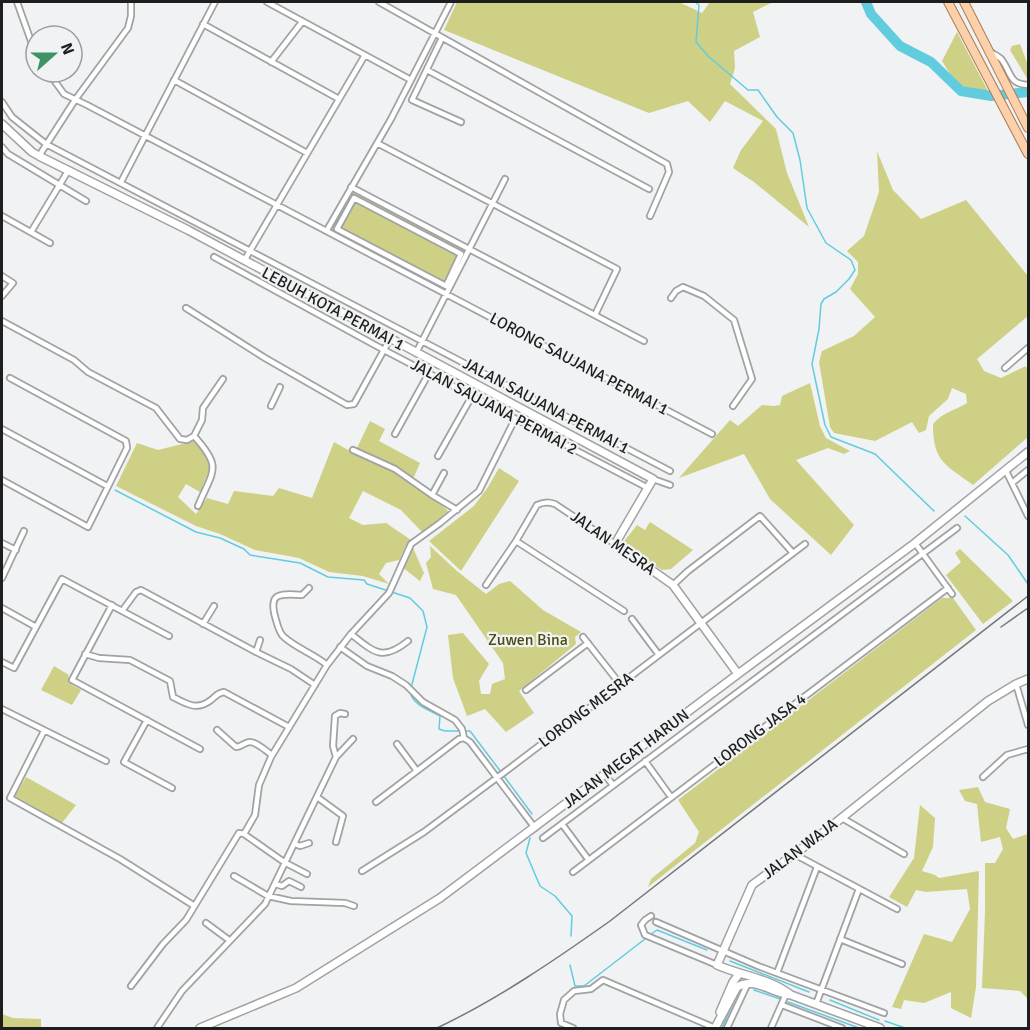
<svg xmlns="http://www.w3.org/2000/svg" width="1030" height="1030" font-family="Signika,sans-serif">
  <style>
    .green { fill: #ced085 }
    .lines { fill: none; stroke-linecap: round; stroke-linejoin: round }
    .stream { stroke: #62ccdf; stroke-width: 1.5 }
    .river { stroke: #62ccdf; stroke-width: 10 }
    .street-casing { stroke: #a1a2a3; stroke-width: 8 }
    .secondary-casing { stroke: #a1a2a3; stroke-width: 10 }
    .primary-casing { stroke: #ad7d54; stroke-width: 10 }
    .street { stroke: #fff; stroke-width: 4.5 }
    .secondary { stroke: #fff; stroke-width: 7 }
    .primary { stroke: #fcd0aa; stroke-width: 8 }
    .rail { stroke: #767778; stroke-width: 1.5 }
    .labels { text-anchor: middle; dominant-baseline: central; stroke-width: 4.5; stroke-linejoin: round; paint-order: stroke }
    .street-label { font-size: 16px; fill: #1e1e1e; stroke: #f0f2f3 }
    .park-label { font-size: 16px; fill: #4b4c10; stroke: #f0f2f3 }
  </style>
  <rect width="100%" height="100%" fill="#f0f2f3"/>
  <path class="green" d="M457 2H679L702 13 710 2H773L753 12 760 37 734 51 735 68 730 84 776 129 787 173 809 227 754 182 733 168 741 150 763 121 725 101 710 122 688 101 649 113 444 30Z
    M957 32 988 91 960 86 952 77 942 61Z
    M1020 44 1028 65V80L1010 50 1012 46Z
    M877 151 893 190 921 219 966 200 1028 276V316L977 359 984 371 1001 378 1026 366 1028 372V437L973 485C945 464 933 462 933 424 943 412 954 411 967 403L966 394 952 388 948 399 929 416 926 430 919 433 912 422 875 441 834 433 830 427 819 362 822 351 854 336 875 317 850 289 858 274V262L847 251 864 236 879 192Z
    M348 188 464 250 445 289 328 228Z
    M810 383 820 426 826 438 850 451 844 454 828 448 796 460 854 525 831 555 770 499 744 454 679 478 730 420 738 426 762 405 774 406 780 405 782 396Z
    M370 421 385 429 379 441 420 463 413 479 448 511 434 524 422 532 401 510 363 491 349 518 363 525 386 523 411 540 406 545 399 560 386 563 379 574 389 584 363 576 329 572 299 558 255 550 220 534 196 526 116 486 137 443 158 450 194 441 207 455 211 466 200 492 186 484 178 497 196 514 207 498 228 504 234 491 273 496 279 488 312 498 334 442 350 451 356 450Z
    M499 468 519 481 461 571 429 541 474 506 488 487Z
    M650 522 693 550 671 569 662 570 622 544 637 525 645 530Z
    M430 546 457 571 486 594 499 584 510 581 543 610 581 632 575 637 576 644 519 691 534 713 506 732 485 709 467 716 453 678 448 635 463 633 489 664 479 681 481 694H490L492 684 505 679 503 663 456 595 433 589 426 563 431 557Z
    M413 548 424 573 420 581 402 567Z
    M960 549 1013 601 983 624 946 575 961 562 955 553Z
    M942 598H953L976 630 648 887 651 879 695 843 699 832 678 800Z
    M54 666 69 675 68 677 72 685 81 690 72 705 41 690Z
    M26 777 76 805 62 823 15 796Z
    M978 787 985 802 1010 809 1006 828 1013 839 1028 834V999L1020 991 982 988 985 912V863H995L1003 849 1000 837 981 842 977 804 965 801 959 790Z
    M920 805 935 818 933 847 922 871 935 875 939 878 979 871 976 987 971 1018 951 1008V992L924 1003 904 1000 901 1009 892 1007 924 934 952 942 970 909 967 889 926 892 916 890 907 907 889 897 914 858Z
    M2 1014 13 1018 41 1019V1028H2Z"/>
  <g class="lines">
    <path class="stream" d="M695 2 699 5 696 42 708 56 748 90H758L777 117 793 133 800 160 807 208 826 243 851 260 855 270 849 279 836 292 824 299 821 304 819 329 812 364 825 425 831 437 875 454 934 511
      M115 490 196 532 220 538 244 549 250 555 300 563 328 577 364 580 367 584 410 598 423 611 427 627 411 688
      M965 516 1008 555 1028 584
      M410 692C413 705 429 710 440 716L439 729 445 731H470L501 772
      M504 776 532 814
      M530 838 526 853 540 886 555 896 572 916 571 936
      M651 934 657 930 707 950
      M730 961 809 992
      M570 965 575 986H584L645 939
      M754 990 780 999
      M830 1000 879 1020
      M788 1002 859 1028
      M885 1021 905 1028
      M722 1028 735 999"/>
    <path class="river" d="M866 2 871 14 900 46 931 62 961 91 991 96 1028 92"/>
    <g class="street-casing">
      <path id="street" d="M17 2 36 55
        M267 2 411 80
        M379 2 667 164 669 172 650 216
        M203 24 339 99
        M442 38 412 100 461 122
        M990 52C995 55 999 56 1002 60 1012 74 1009 84 1028 85
        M271 62 302 22
        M427 70 649 189
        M48 72 64 94 87 105 712 434
        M174 80 307 153
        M2 102 12 117 46 144 670 471
        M377 143 617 269 595 315
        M2 147 8 154 86 201
        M39 156 75 100 128 28 131 16V2
        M121 182 215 2
        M351 187 644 341
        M354 198 461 254 446 286 337 229Z
        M2 216 50 243
        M327 230 391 119 451 2
        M31 232 68 171
        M214 257 384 350 648 488
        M244 261 365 55
        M2 276 13 283 2 296
        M671 298 676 291 683 287 704 296 734 320 752 379 733 406
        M186 308 265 358 347 405 354 404 390 339
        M2 321 74 360 88 372 156 408 180 439 187 440 194 436 202 420 203 408 223 379
        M416 353 505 179
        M1005 368 1028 348
        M271 406 280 387
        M2 429 107 486
        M395 434 429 373
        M194 436C223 468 213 470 198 506
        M353 450 395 469 432 495
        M438 456 472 396
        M1006 471 1028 516
        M444 473 432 495 457 510
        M653 479 670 485
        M2 480 88 527 127 448 126 441 10 378
        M1012 483 1028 470
        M516 541 624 611
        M2 543 16 550
        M915 543 952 594
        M2 578 24 531
        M486 585 516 541 537 505C544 502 548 502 555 504L615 544
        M673 585 688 571 760 516 793 553
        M309 588 302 595C277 593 268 594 276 620 278 626 279 633 284 637 296 648 314 654 327 665
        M112 605 72 680 200 749
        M2 608 36 627
        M122 611 136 592 141 590 256 652
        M632 619 659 655
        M203 624 214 606
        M351 634C374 652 382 662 408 641
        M583 637 620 684
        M260 640 256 652 291 669 315 685
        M340 647 367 666 392 676 406 685 423 702 455 720 462 729 464 738 470 742 535 828
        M85 654 99 658 130 660 170 681 173 697C186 704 197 711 211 700 216 696 217 693 224 692L289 727
        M2 662 14 668 62 579 169 636
        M1016 684 1028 725
        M526 690 588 643
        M2 709 106 761
        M147 720 124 762 172 788
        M217 730 236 747C241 747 245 742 250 742 257 742 267 752 272 755
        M44 731 10 798 120 859 193 905
        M397 744 417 771
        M336 757 353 739
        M645 761 671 797
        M605 775 613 785
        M983 777 1007 755 1028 749
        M317 797 343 816 336 842
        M376 802 459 739 464 738
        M842 818 904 854
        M562 824 588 859
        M244 834 255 815 259 785 271 757 327 665 351 634 389 593 411 544 440 523 479 491 515 419
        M543 838 957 528
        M295 844 300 846 309 843
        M794 854 897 909
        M362 871 424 832 506 771 805 544
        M573 872 948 588
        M234 876 268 896 291 901 345 903 354 906
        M275 884 282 886 289 881 301 887
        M651 916 645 920 641 925 645 935 717 965
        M656 922 758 966 884 1013
        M206 923 229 940
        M840 939 902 964
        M777 973 817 867
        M131 986 163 944 186 920 239 833 244 834 284 862 307 874
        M816 1004 859 889
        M782 1005 842 1028
        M157 1028 182 991 265 904 336 757 333 746 335 716 340 713 345 714
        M573 1028 561 1023 560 1014 564 1000 574 991 591 989 603 980 715 1028
        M727 1028 748 983
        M771 1028 787 992"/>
    </g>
    <g class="secondary-casing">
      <path id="secondary" d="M2 124 32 152 39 156 188 230 653 479 615 544 673 585 738 674
        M791 995C769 978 742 976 717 965L752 885 819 836 988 701 1016 684 1028 679
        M720 1012 733 982 739 974
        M200 1028 296 988 440 898 738 674 915 543 1028 452
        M715 1028 737 987C755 976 773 994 791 995L880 1028"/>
    </g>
    <g class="primary-casing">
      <path id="primary" d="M948 2 1028 154
        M964 2 1028 128"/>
    </g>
    <use href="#street" class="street"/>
    <use href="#secondary" class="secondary"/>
    <use href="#primary" class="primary"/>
    <path class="rail" d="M1001 627 1028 608
      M437 1028C498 999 555 960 610 921L1028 596"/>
  </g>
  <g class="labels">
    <g class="street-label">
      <text transform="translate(333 309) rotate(28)">LEBUH KOTA PERMAI 1</text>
      <text transform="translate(579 364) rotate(28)">LORONG SAUJANA PERMAI 1</text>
      <text transform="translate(546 406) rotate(28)">JALAN SAUJANA PERMAI 1</text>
      <text transform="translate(494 407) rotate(28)">JALAN SAUJANA PERMAI 2</text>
      <text transform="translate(613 543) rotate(35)">JALAN MESRA</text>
      <text transform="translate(586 710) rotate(-37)">LORONG MESRA</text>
      <text transform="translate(760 730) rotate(-37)">LORONG JASA 4</text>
      <text transform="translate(626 759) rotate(-37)">JALAN MEGAT HARUN</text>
      <text transform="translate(800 849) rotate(-37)">JALAN WAJA</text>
    </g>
    <g class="park-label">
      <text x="528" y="640">Zuwen Bina</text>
    </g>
  </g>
  <rect width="1030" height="1030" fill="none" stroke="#1e1e1e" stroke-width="6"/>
  <g transform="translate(54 54) rotate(69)"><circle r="28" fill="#f0f2f3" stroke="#9c9d9e" stroke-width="1.5"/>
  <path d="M0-4.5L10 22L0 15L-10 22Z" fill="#3e9366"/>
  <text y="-9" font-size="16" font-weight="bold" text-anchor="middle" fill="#1e1e1e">N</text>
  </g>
</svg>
